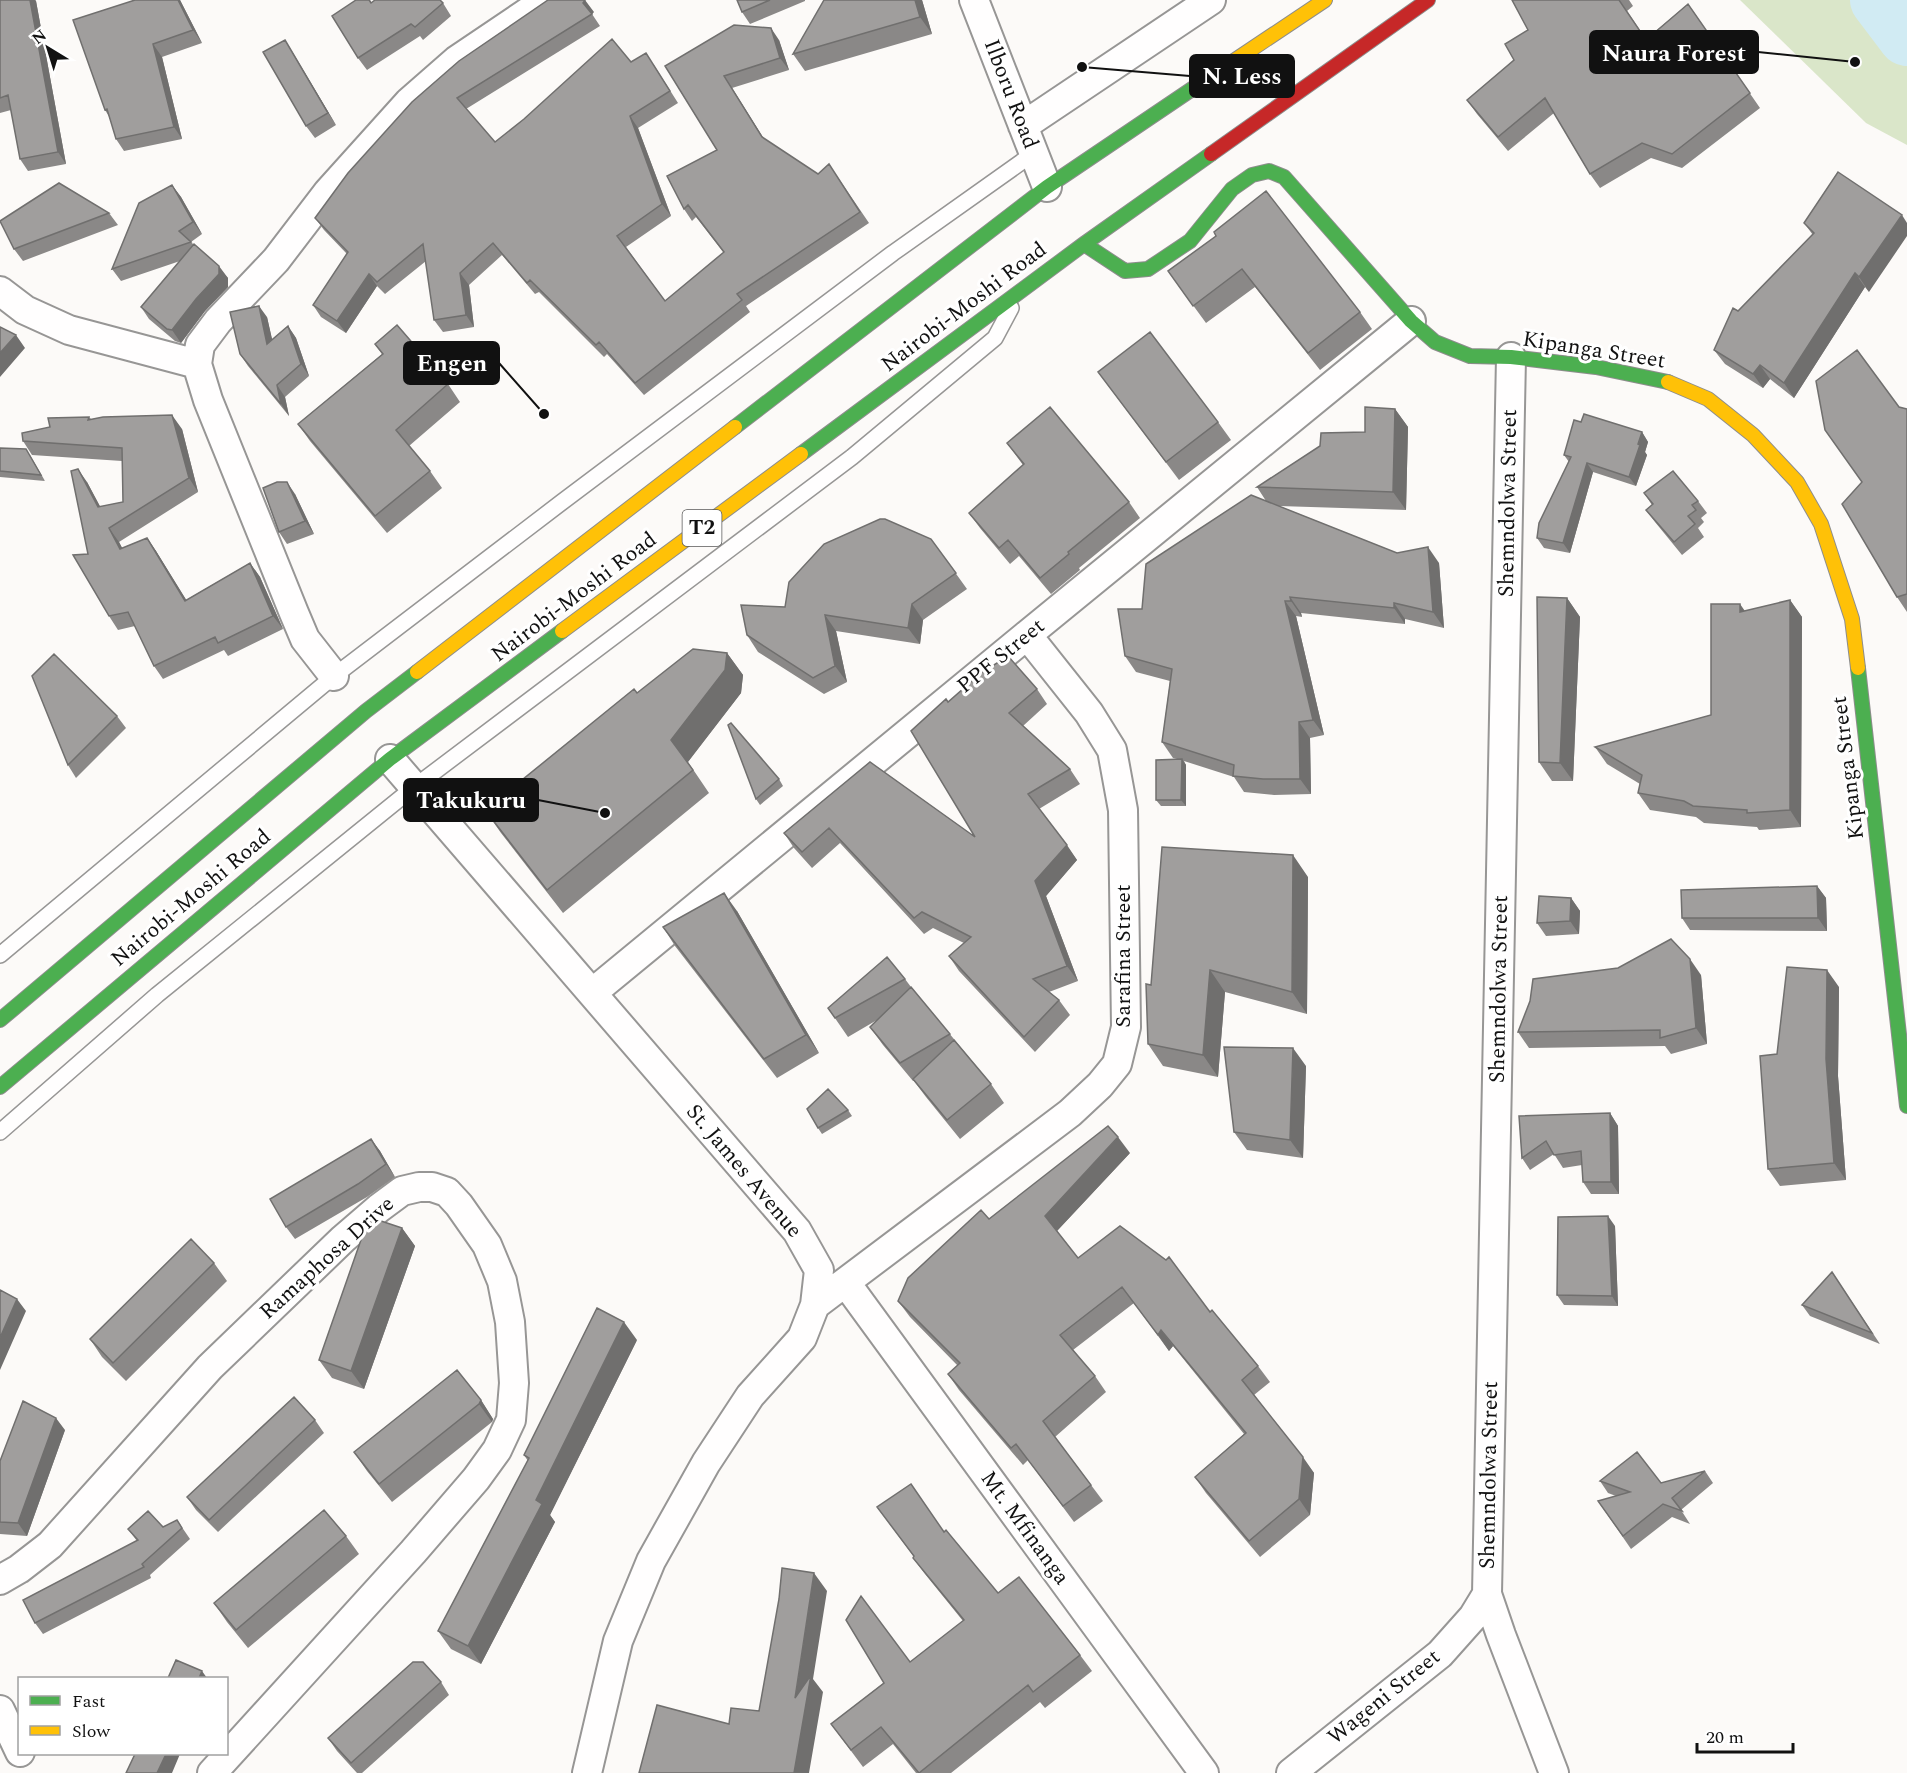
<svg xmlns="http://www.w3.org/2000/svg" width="1907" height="1773" font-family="Spectral,serif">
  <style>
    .forest { fill: #dae6c9 }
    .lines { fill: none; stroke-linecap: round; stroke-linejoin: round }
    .river { stroke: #d1ebf3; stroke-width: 58 }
    .lane-casing { stroke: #979695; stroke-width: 18 }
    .street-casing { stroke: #979695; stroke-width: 32 }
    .fast-casing { stroke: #8d8d8c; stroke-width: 16 }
    .slow-casing { stroke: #8d8d8c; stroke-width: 16 }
    .jam-casing { stroke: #8d8d8c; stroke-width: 16 }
    .lane { stroke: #fffefe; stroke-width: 15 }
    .street { stroke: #fffefe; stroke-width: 28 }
    .fast { stroke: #4caf50; stroke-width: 14 }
    .slow { stroke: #ffc107; stroke-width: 14 }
    .jam { stroke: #c62828; stroke-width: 14 }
    .wall { fill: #8a8887 }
    .shaded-wall { fill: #706f6e }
    .building { fill: #a09e9d; stroke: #706f6e; stroke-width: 1.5 }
    .labels { text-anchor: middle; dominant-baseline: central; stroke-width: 6; stroke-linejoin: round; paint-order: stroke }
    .shield { fill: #fff; stroke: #585858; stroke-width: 1.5 }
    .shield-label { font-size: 21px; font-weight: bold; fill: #111 }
    .street-label { font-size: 22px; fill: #111; stroke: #fff }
    .leader { fill: none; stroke: #111; stroke-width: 2 }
    .callout-dot { fill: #111; stroke: #fff; stroke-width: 2 }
    .callout { fill: #111; stroke: #111; stroke-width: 2 }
    .callout-label { font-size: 24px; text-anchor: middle; font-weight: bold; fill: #fff }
  </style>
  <rect width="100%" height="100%" fill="#fcfaf8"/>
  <path class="forest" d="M1740 0H1907V145L1866 123Z"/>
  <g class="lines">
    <path class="river" d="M1879 0 1907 37"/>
    <g class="lane-casing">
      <path id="lane" d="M0 955 334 676 562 502 893 253 1034 153
        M0 1132 157 995 413 788 852 457 995 338 1011 308"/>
    </g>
    <g class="street-casing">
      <path id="street" d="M974 0 1047 187
        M1023 126 1211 0
        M0 291 25 310 69 330 197 364
        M334 676 305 639 294 613 208 400 197 364 200 345 218 321 276 260 328 192 409 102 457 60 546 0
        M390 759 797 1231 819 1270 815 1305 802 1338 750 1396 706 1463 651 1561 618 1641 587 1773
        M592 993 1027 635 1411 321
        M846 1283 1204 1773
        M815 1305 1070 1113 1100 1085 1117 1064 1126 1027 1123 810 1112 750 1089 713 1027 635
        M0 1580 19 1569 50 1545 210 1367 343 1239 379 1208 402 1191 419 1187H432L447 1192 459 1205 487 1245 502 1281 510 1322 514 1383 511 1420 497 1450 476 1479 413 1552 212 1773
        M1487 1594 1501 1635 1554 1773
        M0 1710 20 1752
        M1291 1773 1440 1654 1473 1617 1487 1594 1511 357"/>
    </g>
    <g class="fast-casing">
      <path id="fast" d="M1084 244 1125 271 1148 269 1190 241 1232 189 1252 175 1269 171 1284 177 1411 321 1435 342 1470 356 1511 357 1596 367 1668 382
        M735 427 1047 187 1201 83
        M801 454 1084 244 1211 154
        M1858 668 1907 1106
        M0 1020 366 711 417 672
        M0 1087 390 759 562 631"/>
    </g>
    <g class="slow-casing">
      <path id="slow" d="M1201 83 1325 0
        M1668 382 1708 399 1753 435 1797 482 1821 524 1852 619 1858 668
        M562 631 801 454
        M417 672 735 427"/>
    </g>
    <g class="jam-casing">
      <path id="jam" d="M1211 154 1428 0"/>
    </g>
    <use href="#lane" class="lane"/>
    <use href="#street" class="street"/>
    <use href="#fast" class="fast"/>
    <use href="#slow" class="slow"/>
    <use href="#jam" class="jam"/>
  </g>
  <path class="wall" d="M0 0H35L36 1 66 164 28 171 20 159 11 110 0 113Z
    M135 0H180L202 43 162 57 182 139 124 151 116 139 110 118 105 110Z
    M370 0 372 3H443L451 16 423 40 420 36 367 70 358 58Z
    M737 0H805V1L750 24 742 12Z
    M922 0 932 34 805 71 793 54Z
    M1512 0H1629L1633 6 1627 11 1646 39 1688 4 1760 108 1682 168 1651 158 1600 188 1590 174 1554 113 1508 151 1477 114 1467 100 1514 60 1528 30Z
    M594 12 592 14 600 26 466 109 495 142 631 62 654 65 678 103 638 128 671 216 626 247 665 301 724 253 696 217 692 221 684 209 717 150 665 66 779 40 789 70 732 88 764 139 818 174 837 176 869 223 746 306 750 312 644 395 607 354 604 357 539 292 535 294 502 255 469 285 474 327 443 332 434 320 426 261 385 294 377 286 346 333 321 317 313 305 347 254 324 230 315 218 412 102Z
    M285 40 293 53 336 125 315 138 306 126Z
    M1838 172 1869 292 1865 287 1794 398 1770 379 1763 388 1725 364 1714 350 1738 311 1813 235 1804 223Z
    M172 185 181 197 202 234 191 242 228 278V287L205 311 181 343 175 341 149 319 141 307 180 261 121 281 112 269Z
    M109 213 118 225 23 261 14 249Z
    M1216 236 1360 312 1372 329 1320 370 1255 287 1206 323 1168 271Z
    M267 317 272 340 288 326 296 338 309 376 285 397 289 416 248 366 240 354Z
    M375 344 448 384 460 402 409 446 430 471 442 488 387 533 310 441 298 424 382 354Z
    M1098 372 1218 422 1231 440 1179 480Z
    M1899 407 1907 409V612L1897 597 1862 482Z
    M1395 409 1408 427 1406 510 1279 506 1397 553 1439 563 1444 628 1405 619V624L1301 613 1302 617 1296 616 1324 735 1310 738 1311 794 1274 795 1244 792 1234 777 1184 761 1186 765V806H1161L1156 800 1177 759 1173 758 1162 742 1170 681 1136 672 1125 656 1142 609 1266 501 1257 487 1365 432Z
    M89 417 91 419 182 429 198 492 119 542 122 548 147 538 156 551 186 600 250 563 260 577 283 629 228 656 224 650 163 679 154 666 135 626 118 630 109 616 88 554 87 482 100 507 123 502 122 461 32 455 23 441 50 427Z
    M1581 422 1642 432 1648 442 1645 452 1647 455 1636 486 1593 472 1570 553 1544 548 1537 538 1569 462 1564 455Z
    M1007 443 1129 502 1140 518 1079 568 1080 570 1051 594 1019 556 1010 564 980 528 969 513 1023 465Z
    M0 448 30 455 45 481 0 477Z
    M1644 493 1698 501 1707 513 1701 518 1704 522 1698 528 1704 537 1682 555 1655 522 1646 510 1652 505Z
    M295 494 314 534 287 544 279 532Z
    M931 539 967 589 923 620 920 644 836 631 847 682 824 694 758 652 747 635 785 607Z
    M1567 598 1580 617 1573 781H1552L1539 762Z
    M1790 600 1802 617 1801 827 1759 830 1757 827 1704 823 1696 817 1650 810 1638 793 1640 784 1607 764 1595 747 1711 715 1745 611Z
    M727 653 743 675 741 693 688 762 709 793 563 913 501 833 485 810 637 693Z
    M1037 689 1047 704 1023 726 1070 769 1080 784 1039 809 1077 860 1046 896 1078 981 1049 992 1059 1000 1070 1015 1035 1052 959 971 949 956 964 943 933 928 924 934 840 843 812 868 794 848 784 833 870 762 975 837 948 702Z
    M117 716 126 728 76 778 68 765Z
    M779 779 783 786 760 805 756 799Z
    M1308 877 1307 1014 1225 992 1218 1077 1163 1066 1148 1044 1151 985Z
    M1817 886 1826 898 1827 931 1690 930 1682 918Z
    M1571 898 1580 911 1579 934 1546 936 1537 923Z
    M737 911 819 1053 777 1078 675 946 663 927Z
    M1701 975 1707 1044 1671 1054 1665 1046 1529 1048 1518 1032Z
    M905 979 911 987 991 1084 1004 1103 960 1139 926 1097 914 1081H913L883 1045 870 1027 877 1020 848 1037 828 1008Z
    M1839 987 1838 1076 1846 1180 1780 1186 1768 1169 1777 1054Z
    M1306 1066 1303 1158 1247 1150 1234 1132Z
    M848 1110 852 1116 822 1134 818 1128Z
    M1610 1113 1618 1126 1619 1194H1591L1583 1182 1582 1165 1563 1168 1554 1154 1530 1170 1522 1158 1519 1116Z
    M371 1139 380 1151 395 1177 367 1197 295 1239 286 1227Z
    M1130 1153 1057 1231 1078 1258 1210 1312 1258 1366 1270 1382 1254 1395 1314 1473 1310 1515 1260 1557 1206 1493 1195 1477 1244 1434 1173 1346 1169 1351 1134 1303 1073 1350 1095 1376 1106 1392 1055 1437 1103 1501 1074 1522 1028 1460 1023 1465 959 1390 948 1374 958 1366 910 1317 898 1301 989 1219Z
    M1615 1226 1618 1306 1564 1305 1557 1295Z
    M402 1228 415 1246 364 1389 332 1378 319 1360Z
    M214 1263 227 1281 126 1381 102 1357 90 1339Z
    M1832 1272 1880 1344 1810 1316 1802 1305Z
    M637 1340 550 1515 555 1522 481 1664 451 1649 438 1631 528 1461 524 1455Z
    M481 1400 493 1419 492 1422 392 1502 367 1471 354 1452Z
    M315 1420 324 1433 218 1532 196 1510 187 1497Z
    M65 1430 27 1536 0 1534V1461Z
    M1705 1471 1713 1483 1681 1510 1690 1524 1672 1517 1631 1549 1598 1501 1616 1496 1608 1493 1600 1481 1661 1483Z
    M877 1507 944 1532 998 1593 1080 1655 1092 1671 1045 1708 1040 1702 951 1773H916L893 1744 863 1767 831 1724 963 1621 925 1574 913 1558 914 1557Z
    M177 1520 190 1539 150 1575 151 1578 43 1634 35 1623 137 1541 128 1529 163 1527Z
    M346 1536 359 1554 248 1648 227 1622 214 1603Z
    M441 1682 449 1695 362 1773H357L337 1751 328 1738Z"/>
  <path class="shaded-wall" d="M30 0H35L36 1 66 164 58 152Z
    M178 0H180L202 43 193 30Z
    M585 0 594 12 591 15 583 3Z
    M915 0H922L932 34 920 17Z
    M771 28 779 40 789 70 780 58Z
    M285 40 293 53 336 125 328 113Z
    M153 44 162 57 182 139 174 127Z
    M724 76 732 88 770 149 762 137Z
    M630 116 638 128 671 216 662 204Z
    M172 185 181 197 202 234 193 222Z
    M1902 215 1907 223V236L1869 292 1859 277Z
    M219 266 228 278V287L205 311 181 343 172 330Z
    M460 273 469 285 474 327 466 315Z
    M1855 273 1865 287 1794 398 1784 383Z
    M369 274 377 286 346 333 337 321Z
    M259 306 267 317 276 356 267 344Z
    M288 326 296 338 309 376 301 364Z
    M16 335 25 348 0 377V353Z
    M1760 365 1770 379 1763 388 1753 374Z
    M277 385 285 397 289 416 281 404Z
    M1395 409 1408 427 1406 510 1393 492Z
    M172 415 182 429 198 492 189 478Z
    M1642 432 1648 442 1645 452 1647 455 1636 486 1629 477Z
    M1587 463 1593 472 1570 553 1563 543Z
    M78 469 87 482 108 521 98 507Z
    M287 482 295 494 314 534 305 521Z
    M109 528 119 542 130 563 120 549Z
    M147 538 156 551 195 614 185 601Z
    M1428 547 1439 563 1444 628 1433 612Z
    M250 563 260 577 283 629 273 616Z
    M1290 597 1301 613 1302 617 1291 601Z
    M1567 598 1580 617 1573 781 1560 763Z
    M1790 600 1802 617 1801 827 1790 810Z
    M1285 601 1296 616 1324 735 1313 720Z
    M1394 603 1405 619V624L1394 608Z
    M912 604 923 620 920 644 908 628Z
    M1740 604 1752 621 1740 612Z
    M825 615 836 631 847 682 835 666Z
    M727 653 743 675 741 693 687 763 671 740Z
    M1299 722 1310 738 1311 794 1300 779Z
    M1182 759 1186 765V806L1181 800Z
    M1067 845 1077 860 1046 896 1078 981 1067 966 1035 881Z
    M1293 855 1308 877 1307 1014 1292 992Z
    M1817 886 1826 898 1827 931 1818 918Z
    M724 893 737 911 819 1053 806 1035Z
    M1571 898 1580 911 1579 934 1570 921Z
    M1690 959 1701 975 1707 1044 1696 1028Z
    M1210 970 1225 992 1218 1077 1203 1055Z
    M1827 970 1839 987 1838 1076 1846 1180 1834 1163 1826 1059Z
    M1293 1048 1306 1066 1303 1158 1290 1140Z
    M1610 1113 1618 1126 1619 1194 1611 1182Z
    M1118 1137 1130 1153 1056 1232 1045 1216Z
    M371 1139 380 1151 395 1177 386 1164Z
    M1608 1216 1615 1226 1618 1306 1612 1296Z
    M402 1228 415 1246 364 1389 351 1371Z
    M17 1299 26 1311 0 1370V1338Z
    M624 1322 637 1340 550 1515 555 1522 481 1664 468 1646 536 1500Z
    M1161 1330 1173 1346 1169 1351 1158 1335Z
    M481 1400 493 1419 492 1422 479 1404Z
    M56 1418 65 1430 27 1536 18 1523Z
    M1303 1457 1314 1473 1310 1515 1299 1499Z
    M814 1573 827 1591 813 1679 823 1692 809 1773H794L795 1698Z
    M202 1671 207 1678H199Z
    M166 1754H180L172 1773H157Z"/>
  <path class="building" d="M0 0H30L58 152 20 159 8 95 0 98Z
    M135 0H178L193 30 153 44 174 127 116 139 107 109 105 110 73 20Z
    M356 0H369L371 3 375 0H440L443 3 415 27 411 24 358 58 332 16Z
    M548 0H585L583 3 592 14 457 98 495 142 524 119 612 39 631 62 646 53 670 91 630 116 662 204 617 236 665 301 724 252 688 205 684 209 667 176 717 150 665 66 734 25 771 28 780 58 724 76 762 137 818 174 829 164 860 212 737 294 742 300 635 383 599 342 596 345 530 280 527 283 493 243 460 273 466 315 434 320 423 244 377 282 369 274 337 321 313 305 348 252 315 218 348 173 412 102 459 61Z
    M737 0H770L742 12Z
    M824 0H915L920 17 793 54Z
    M1512 0H1619L1646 40 1688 4 1750 93 1672 154 1642 143 1590 174 1545 98 1498 137 1467 100 1514 60 1505 44 1528 30Z
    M285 40 328 113 306 126 263 52Z
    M1838 172 1902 215 1859 277 1855 273 1784 383 1760 365 1753 374 1714 350 1733 308 1738 311 1814 233 1804 223Z
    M59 183 109 213 14 249 0 221Z
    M172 185 193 222 179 231 191 242 112 269 139 203Z
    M1266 191 1360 312 1308 353 1242 269 1193 306 1168 271 1216 236 1214 232Z
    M194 244 219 266V274L196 299 172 330 167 329 141 307Z
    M259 306 267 344 288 326 301 364 277 385 281 404 240 354 230 312Z
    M397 325 448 384 396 430 430 471 375 516 298 424 383 354 375 344Z
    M0 327 16 335 0 353Z
    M1150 332 1218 422 1166 462 1098 372Z
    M1857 350 1899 407 1907 409V594L1897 597 1842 504 1862 482 1825 430 1816 381Z
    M1050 407 1129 502 1068 552 1069 554 1040 578 1008 540 999 548 969 513 1024 464 1007 443Z
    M1365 407 1395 409 1393 492 1257 487 1320 446 1321 433 1365 432Z
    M1584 414 1642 432 1638 444 1640 445 1629 477 1587 463 1563 543 1537 538 1539 523 1571 457 1564 455 1574 420 1581 422Z
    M172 415 189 478 109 528 120 549 147 538 185 601 250 563 273 616 218 643 215 637 154 666 128 612 109 616 73 555 88 554 71 471 78 469 98 507 123 502 122 448 23 441 22 433 50 427 48 418 89 417 88 420 103 417Z
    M0 448 26 449 41 475 0 471Z
    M1673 471 1698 501 1692 505 1696 510 1688 516 1695 524 1674 542 1646 510 1653 504 1644 493Z
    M277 482H287L305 521 279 532 263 488Z
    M1251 495 1397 553 1428 547 1433 612 1394 603V608L1290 597 1291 601H1285L1313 720 1299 722 1300 779H1263L1233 776 1234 765 1162 742 1172 669 1125 656 1118 609H1142L1146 564Z
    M880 519H885L931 539 956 573 912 604 908 628 825 615 835 666 813 678 747 635 741 605 785 607 789 582 824 544Z
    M1537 597 1567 598 1560 763 1539 762Z
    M1790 600V810L1747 813V810L1693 806 1684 801 1638 793 1642 775 1595 747 1711 715V604H1740V612Z
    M693 649 727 653 725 670 671 740 693 770 547 890 485 810 634 689 637 693Z
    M54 654 117 716 68 765 32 676Z
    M1008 656 1037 689 1009 713 1070 769 1028 794 1067 845 1035 881 1067 966 1033 979 1059 1000 1024 1037 949 956 971 937 922 912 914 918 829 828 802 852 784 833 870 762 975 837 911 731 946 699 948 702 981 673Z
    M731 723 779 779 756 799 728 725Z
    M1182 759 1181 800H1156V760Z
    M1162 847 1293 855 1292 992 1210 970 1203 1055 1148 1044 1146 984 1151 985Z
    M1817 886 1818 918H1682L1681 890Z
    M724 893 806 1035 764 1059 663 927Z
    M1539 896 1571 898 1570 921 1537 923Z
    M1671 939 1690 959 1696 1028 1660 1038V1030L1518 1032 1530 1001 1533 979 1618 968Z
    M887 957 905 979 835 1018 828 1008Z
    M1787 967 1827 970 1826 1059 1834 1163 1768 1169 1760 1056 1777 1054Z
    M911 987 950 1034 900 1063 870 1027Z
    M954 1040 991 1084 947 1120 913 1079Z
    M1224 1047 1293 1048 1290 1140 1234 1132Z
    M828 1089 848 1110 818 1128 807 1109Z
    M1610 1113 1611 1182H1583L1581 1151 1554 1155 1546 1141 1522 1158 1519 1116Z
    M1108 1126 1118 1137 1045 1216 1078 1258 1120 1226 1166 1260 1169 1257 1210 1312 1212 1310 1258 1366 1242 1380 1303 1457 1299 1499 1249 1541 1195 1477 1246 1433 1161 1330 1158 1335 1122 1287 1060 1335 1095 1376 1043 1421 1091 1485 1063 1506 1016 1444 1011 1448 948 1374 960 1363 898 1301 908 1278 981 1210 989 1219Z
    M371 1139 386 1164 358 1184 286 1227 270 1199Z
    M1608 1216 1612 1296 1557 1295 1558 1217Z
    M369 1217 402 1228 351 1371 319 1360Z
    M191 1239 214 1263 113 1363 90 1339Z
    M1832 1272 1872 1333 1802 1305Z
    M0 1290 17 1299 0 1338Z
    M597 1308 624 1322 536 1500 542 1504 468 1646 438 1631 529 1458 524 1455Z
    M457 1370 481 1400 479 1404 379 1484 354 1452Z
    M294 1397 315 1420 209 1520 187 1497Z
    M23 1401 56 1418 18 1523 0 1522V1461Z
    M1637 1452 1661 1483 1705 1471 1672 1498 1682 1511 1663 1504 1623 1536 1598 1501 1630 1492 1600 1481Z
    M911 1484 944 1532 946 1530 998 1593 1019 1577 1080 1655 1033 1692 1028 1685 919 1773 881 1727 851 1750 831 1724 884 1683 846 1620 861 1596 910 1662 964 1620 913 1558 914 1556 877 1507Z
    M324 1510 346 1536 236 1630 214 1603Z
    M148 1511 163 1527 177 1520 182 1528 142 1564 144 1567 35 1623 23 1600 138 1540 128 1529Z
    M782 1568 814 1573 795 1698 811 1675 794 1773H639L657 1705 729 1724 731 1708 759 1711 779 1599Z
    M176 1660 202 1671 199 1678H168Z
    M413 1662H423L441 1682 351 1763 328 1738Z
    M135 1754H166L157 1773H126Z"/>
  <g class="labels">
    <rect class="shield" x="682.5" y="510" width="39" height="36" rx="4.5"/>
    <g class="shield-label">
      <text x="702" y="528">T2</text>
    </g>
    <g class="street-label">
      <text transform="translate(1011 94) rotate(69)">Ilboru Road</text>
      <text transform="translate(964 307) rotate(-37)">Nairobi-Moshi Road</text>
      <text transform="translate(1594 350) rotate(9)">Kipanga Street</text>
      <text transform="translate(1508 503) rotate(-89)">Shemndolwa Street</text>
      <text transform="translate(574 597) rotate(-37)">Nairobi-Moshi Road</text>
      <text transform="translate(1001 656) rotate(-39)">PPF Street</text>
      <text transform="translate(1848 768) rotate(-97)">Kipanga Street</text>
      <text transform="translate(191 898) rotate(-40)">Nairobi-Moshi Road</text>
      <text transform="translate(1123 956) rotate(-90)">Sarafina Street</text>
      <text transform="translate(1499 989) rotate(-89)">Shemndolwa Street</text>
      <text transform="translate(744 1171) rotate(50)">St. James Avenue</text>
      <text transform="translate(327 1258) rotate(-42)">Ramaphosa Drive</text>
      <text transform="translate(1489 1475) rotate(-89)">Shemndolwa Street</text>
      <text transform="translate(1025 1528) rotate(54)">Mt. Mfinanga</text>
      <text transform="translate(1384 1697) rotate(-39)">Wageni Street</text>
    </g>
  </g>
  <path class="leader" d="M1855 62L1758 52M1082 67L1190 76M544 414L499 363M605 813L538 800"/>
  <g class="callout-dot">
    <circle cx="1855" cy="62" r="6"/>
    <circle cx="1082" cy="67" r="6"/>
    <circle cx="544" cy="414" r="6"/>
    <circle cx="605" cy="813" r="6"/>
  </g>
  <g class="callout">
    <rect x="1590" y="31" width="168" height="42" rx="6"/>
    <rect x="1190" y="55" width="104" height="42" rx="6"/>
    <rect x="404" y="342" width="95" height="42" rx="6"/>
    <rect x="404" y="779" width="134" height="42" rx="6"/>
  </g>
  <g class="callout-label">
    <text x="1674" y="61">Naura Forest</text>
    <text x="1242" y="84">N. Less</text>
    <text x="452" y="371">Engen</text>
    <text x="471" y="808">Takukuru</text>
  </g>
  <rect x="18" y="1677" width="210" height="78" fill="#ffffff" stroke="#a0a0a0" stroke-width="1.5"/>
  <rect x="30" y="1696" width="30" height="9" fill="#4caf50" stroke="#a0a0a0" stroke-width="1.5"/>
  <text x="72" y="1707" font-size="18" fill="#111111">Fast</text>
  <rect x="30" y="1726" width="30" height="9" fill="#ffc107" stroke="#a0a0a0" stroke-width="1.5"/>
  <text x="72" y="1737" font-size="18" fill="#111111">Slow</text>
  <g transform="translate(48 48) rotate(322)" stroke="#ffffff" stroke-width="4.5" paint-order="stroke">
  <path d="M0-4.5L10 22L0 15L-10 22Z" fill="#111111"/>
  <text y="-9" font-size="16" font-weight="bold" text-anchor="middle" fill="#111111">N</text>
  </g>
  <path d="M1697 1743v9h96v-9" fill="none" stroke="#111111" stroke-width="3"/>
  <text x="1706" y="1743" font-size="18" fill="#111111" stroke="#ffffff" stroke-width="4.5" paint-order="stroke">20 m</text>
</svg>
